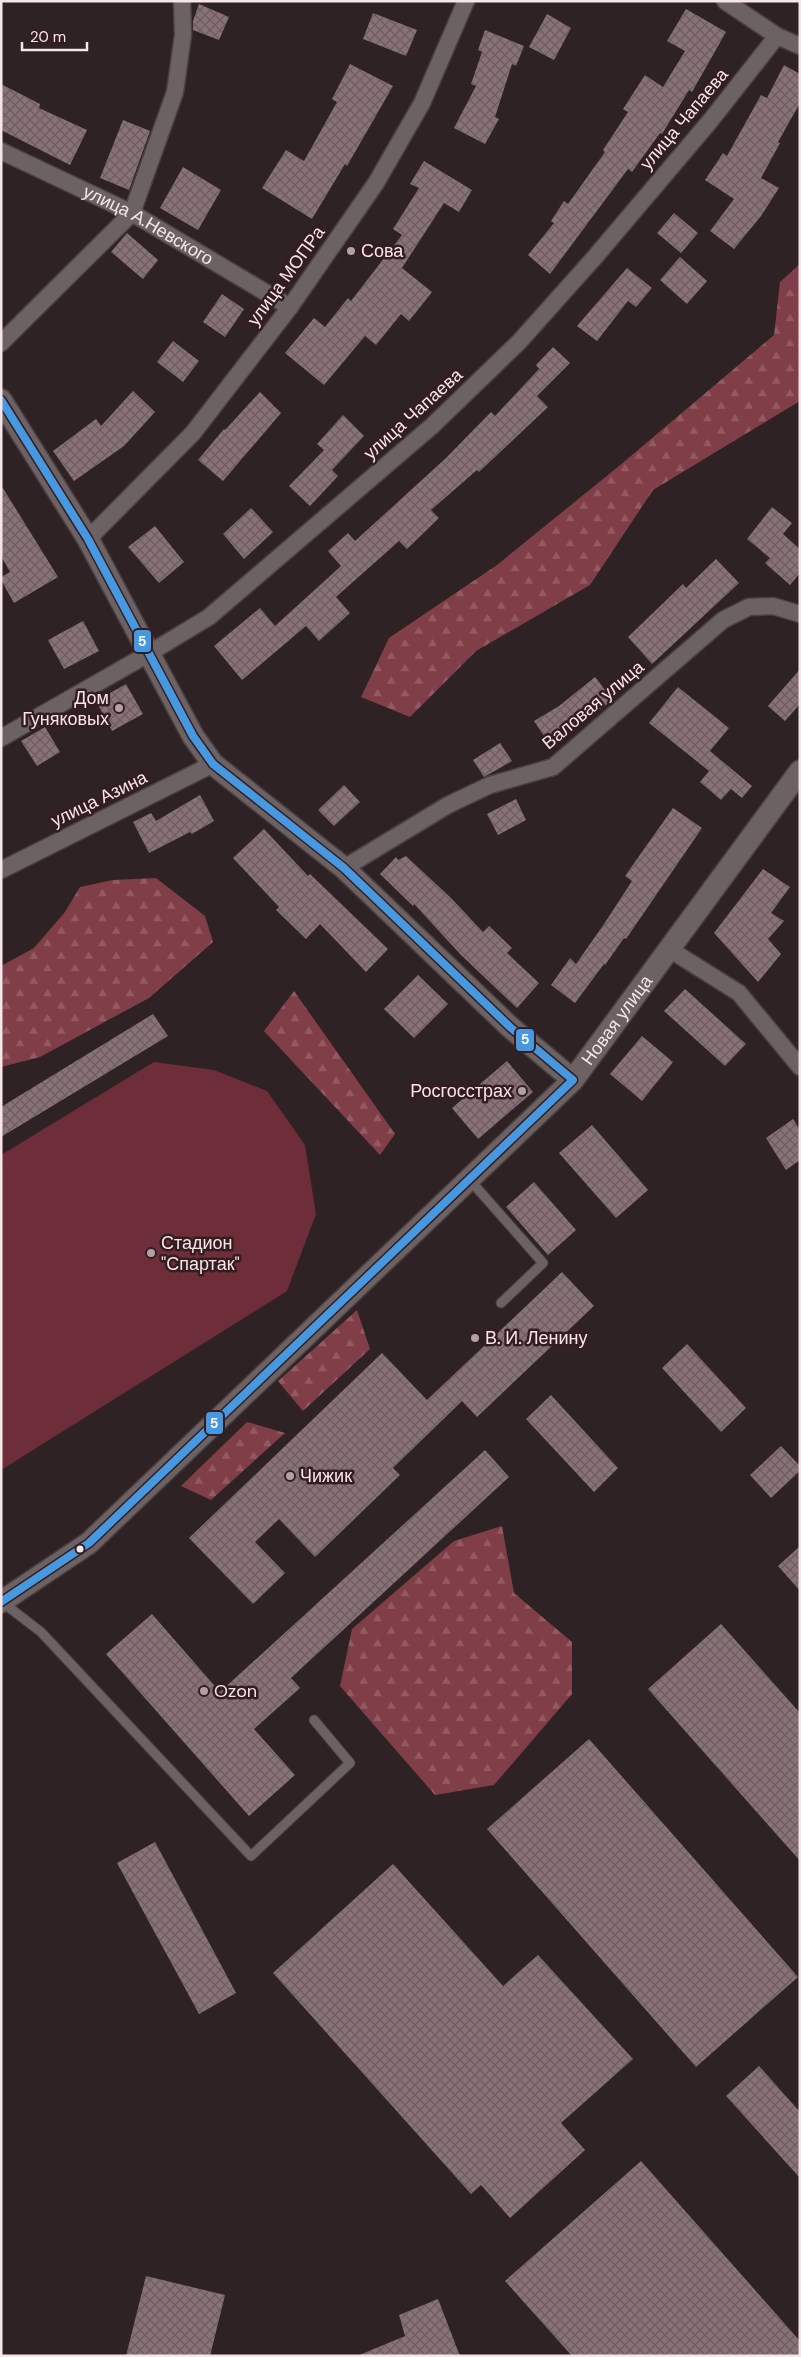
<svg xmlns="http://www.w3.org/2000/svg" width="801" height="2357" font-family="'DM Sans',sans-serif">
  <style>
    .forest { fill: url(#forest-firs) }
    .garden { fill: #6d2e3a }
    .building { fill: url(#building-cross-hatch) }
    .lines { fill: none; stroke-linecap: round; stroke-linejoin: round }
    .service-casing { stroke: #4b4042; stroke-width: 11 }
    .minor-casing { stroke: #4b4042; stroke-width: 19 }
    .tertiary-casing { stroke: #4b4042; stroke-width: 24 }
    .service { stroke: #6c6263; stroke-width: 9 }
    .minor { stroke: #6c6263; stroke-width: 16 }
    .tertiary { stroke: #6c6263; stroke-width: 21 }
    .bus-1-casing { stroke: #341d20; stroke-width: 11 }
    .bus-1 { stroke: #4699e1; stroke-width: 8 }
    .poi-dot { fill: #b1a1a3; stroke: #341d20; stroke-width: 2 }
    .bus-dot { fill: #f7e6e8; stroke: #341d20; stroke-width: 2 }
    .labels { text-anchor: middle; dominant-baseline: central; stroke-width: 5; stroke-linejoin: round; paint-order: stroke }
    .street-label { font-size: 18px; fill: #f7e6e8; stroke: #341d20 }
    .poi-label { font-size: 18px; fill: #f7e6e8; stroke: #341d20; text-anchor: start }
    .line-badge { stroke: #341d20; stroke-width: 2 }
    .badge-label { font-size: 14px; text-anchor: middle; font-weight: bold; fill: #fff }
  </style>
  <defs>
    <pattern id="forest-firs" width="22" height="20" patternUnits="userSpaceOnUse" patternTransform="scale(1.25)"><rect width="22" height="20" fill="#803e48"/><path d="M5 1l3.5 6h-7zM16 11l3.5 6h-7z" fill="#935a62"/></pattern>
    <pattern id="building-cross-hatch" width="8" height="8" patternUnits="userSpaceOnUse" patternTransform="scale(1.25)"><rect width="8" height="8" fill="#887275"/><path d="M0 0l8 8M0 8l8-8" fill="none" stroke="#6c5e60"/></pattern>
  </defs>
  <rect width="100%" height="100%" fill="#2f2224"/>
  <path class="forest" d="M800 264V401L653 490 590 585 476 651 410 717 361 697 389 638 497 565 619 466 774 335 780 282Z
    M156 878 205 916 213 942 149 998 40 1057 1 1067V966L34 948 65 912 80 887 113 880Z
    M294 991 395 1134 380 1155 264 1031Z
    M357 1310 370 1349 303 1411 278 1381Z
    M247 1422 285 1433 211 1500 181 1486Z
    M502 1526 514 1593 572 1642V1694L494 1785 435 1795 340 1686 352 1629 454 1541Z"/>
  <path class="garden" d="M154 1062 214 1070 267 1091 305 1145 316 1214 287 1291 1 1470V1155Z"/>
  <path class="building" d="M199 4 229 17 219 40 193 30V21Z
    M686 9 726 32 692 92 689 90 662 134 660 133 632 172 628 169 550 274 528 255 554 223 551 221 564 201 568 204 605 152 603 150 628 112 623 109 645 75 663 87 685 51 667 41Z
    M373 13 417 30 406 56 363 39Z
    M547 14 571 28 554 60 529 47Z
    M485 30 524 46 516 66 512 64 495 117 499 119 485 144 454 128 476 86 471 84 482 52 478 50Z
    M350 64 393 86 347 166 345 164 312 219 262 188 286 150 304 161 337 102 332 99Z
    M784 65 800 74V103L778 142 780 143 761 178 779 188 761 216 734 249 710 231 734 199 705 180 723 153 727 156 761 95 767 98Z
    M1 84 40 104 39 108 87 130 70 165 1 130Z
    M123 120 150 131 129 190 100 178Z
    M424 161 472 190 459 212 444 203 402 268 432 292 409 321 401 314 376 345 365 336 324 385 285 353 314 318 325 327 348 298 351 301 402 235 393 229 419 188 410 184Z
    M183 167 221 190 198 230 160 208Z
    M674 213 698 233 681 253 657 233Z
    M127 233 158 260 143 279 111 252Z
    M680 257 707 281 687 304 660 280Z
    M627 268 652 288 636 307 628 301 597 341 577 326Z
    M222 294 244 309 225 337 203 322Z
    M173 341 199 361 183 382 157 362Z
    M553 347 570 363 537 396 548 407 479 472 477 470 431 510 439 518 407 549 399 541 336 597 350 613 319 641 306 626 242 680 214 646 260 608 275 626 341 566 328 551 348 533 355 541 446 458 491 412 495 416 539 369 536 365Z
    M133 391 155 412 124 446 74 481 53 451 96 419 101 426Z
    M260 392 281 413 223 481 198 460 224 429 225 430Z
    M343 415 364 436 332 470 338 476 310 506 289 486 324 450 317 444Z
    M1 485 58 577 14 603 1 580V577L10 572 1 556Z
    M772 507 792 523 783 534 800 549V573L790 585 765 563 770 558 747 539Z
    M251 508 273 532 244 559 223 534Z
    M155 526 184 562 159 583 128 547Z
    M716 559 739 583 652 664 628 637 683 584 686 588Z
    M83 621 99 651 64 669 48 640Z
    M800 669V704L785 721 768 706Z
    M595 677 613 700 550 745 534 721 559 706Z
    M126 684 143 714 112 731 96 701Z
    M678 687 729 728 710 751 752 786 742 798 731 789 721 800 700 782 709 771 649 723Z
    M45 727 60 752 37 766 21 741Z
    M500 743 512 761 484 777 473 760Z
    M344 785 360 802 334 826 318 810Z
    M200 795 214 821 192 834 190 832 149 853 133 822 151 813 156 821Z
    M516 799 526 820 498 835 487 814Z
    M673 808 702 828 626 939 624 938 605 965 604 964 575 1003 551 985 570 958 576 964 604 924 632 881 625 876Z
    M264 829 308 876 310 874 388 949 366 972 320 924 306 939 276 910 279 907 233 858Z
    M406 856 451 898 483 932 489 926 512 948 507 953 539 983 517 1008 461 955 414 904 413 906 380 874 396 857 398 860Z
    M763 869 790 887 771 913 784 921 768 939 781 954 758 982 714 933Z
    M418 975 448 1004 414 1038 384 1009Z
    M685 989 746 1044 725 1066 664 1011Z
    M153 1014 168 1036 1 1137V1107Z
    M642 1036 673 1062 642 1101 610 1074Z
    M507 1061 533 1092 478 1139 452 1108Z
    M793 1119 800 1130V1160L786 1170 766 1138Z
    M592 1125 648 1190 616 1218 559 1153Z
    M534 1182 576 1230 548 1255 506 1207Z
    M562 1272 594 1306 477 1417 462 1401 393 1468 400 1475 315 1557 279 1519 255 1542 285 1573 253 1604 189 1538 382 1353 427 1400Z
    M687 1344 746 1408 721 1432 662 1368Z
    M551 1395 618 1468 594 1492 526 1419Z
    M781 1446 800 1466V1471L771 1498 750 1475Z
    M485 1450 509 1477 291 1678 300 1688 254 1729 295 1775 249 1816 106 1654 152 1614 220 1692Z
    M800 1546V1591L778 1566Z
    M721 1624 800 1713V1861L648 1689Z
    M589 1739 798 1977 696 2067 487 1829Z
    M155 1842 236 1993 199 2014 117 1863Z
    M393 1864 503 1986 538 1955 633 2059 561 2123 585 2150 510 2218 481 2185 471 2194 273 1973Z
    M759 2066 800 2112V2178L726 2096Z
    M641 2161 800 2341V2356H572L505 2281Z
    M146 2276 225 2295 210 2356H126Z
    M438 2299 460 2356H357L405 2336 399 2315Z"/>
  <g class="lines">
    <g class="service-casing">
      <path id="service" d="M469 1179 543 1263 501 1303
        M2 1602 41 1632 251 1856 350 1763 314 1720"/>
    </g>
    <g class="minor-casing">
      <g id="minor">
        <path d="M725 1 777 36 800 46"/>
        <path id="s1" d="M1 151 132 213 290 307"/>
        <path d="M1 343 132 213 175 92 183 35 182 1"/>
        <path d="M88 539 193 433 290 307 376 183 422 103 466 1"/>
        <path d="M1 738 148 654 209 617 432 426 519 342 595 257 711 120 777 36"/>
        <path d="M344 868 448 805 490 785 553 767 723 620 749 607 773 606 800 614"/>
        <path d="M1 870 213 764"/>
        <path d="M669 949 739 993 800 1067"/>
      </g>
    </g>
    <g class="tertiary-casing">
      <g id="tertiary">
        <path d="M1 400 88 539 193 736 213 764 344 868 510 1027 573 1080"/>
        <path id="s2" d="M1 1602 89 1543 573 1080 800 771"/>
      </g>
    </g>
    <use href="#service" class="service"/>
    <use href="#minor" class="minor"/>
    <use href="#tertiary" class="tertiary"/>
    <g class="bus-1-casing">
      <path id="bus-1" d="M1 400 88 539 193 736 213 764 344 868 510 1027 573 1080 89 1543 1 1602"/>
    </g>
    <use href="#bus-1" class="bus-1"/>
  </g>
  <g class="poi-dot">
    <circle cx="351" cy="251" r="5"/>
    <circle cx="119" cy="708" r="5"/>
    <circle cx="522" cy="1091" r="5"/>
    <circle cx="151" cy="1253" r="5"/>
    <circle cx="475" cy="1338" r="5"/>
    <circle cx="290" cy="1476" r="5"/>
    <circle cx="204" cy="1691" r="5"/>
  </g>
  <circle class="bus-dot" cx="80" cy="1549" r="4.5"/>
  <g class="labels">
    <g class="street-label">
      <text transform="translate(684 119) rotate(-50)">улица Чапаева</text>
      <text stroke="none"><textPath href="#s1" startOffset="165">улица А.Невского</textPath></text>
      <text transform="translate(286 276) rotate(-54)">улица МОПРа</text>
      <text transform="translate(413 414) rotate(-42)">улица Чапаева</text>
      <text transform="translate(593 705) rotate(-40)">Валовая улица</text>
      <text transform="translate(99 799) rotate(-26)">улица Азина</text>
      <text stroke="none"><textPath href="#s2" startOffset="850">Новая улица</textPath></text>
    </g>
    <g class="poi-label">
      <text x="361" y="251">Сова</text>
      <text x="109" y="698" text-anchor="end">Дом<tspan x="109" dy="21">Гуняковых</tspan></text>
      <text x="512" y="1091" text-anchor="end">Росгосстрах</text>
      <text x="161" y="1243">Стадион<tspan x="161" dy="21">"Спартак"</tspan></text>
      <text x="485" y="1338">В. И. Ленину</text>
      <text x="300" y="1476">Чижик</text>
      <text x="214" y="1691">Ozon</text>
    </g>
  </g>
  <g class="line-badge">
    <rect x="133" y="629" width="19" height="24" rx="5" fill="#4699e1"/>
    <rect x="515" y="1028" width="20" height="24" rx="5" fill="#4699e1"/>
    <rect x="205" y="1411" width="19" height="24" rx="5" fill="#4699e1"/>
  </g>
  <g class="badge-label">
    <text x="142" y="646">5</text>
    <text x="525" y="1044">5</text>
    <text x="214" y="1428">5</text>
  </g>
  <rect width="801" height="2357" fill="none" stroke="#f7e6e8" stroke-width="5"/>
  <path d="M22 42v8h65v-8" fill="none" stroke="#f7e6e8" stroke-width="2.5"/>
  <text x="30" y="42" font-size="15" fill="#f7e6e8" stroke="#341d20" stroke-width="4" paint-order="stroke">20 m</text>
</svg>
